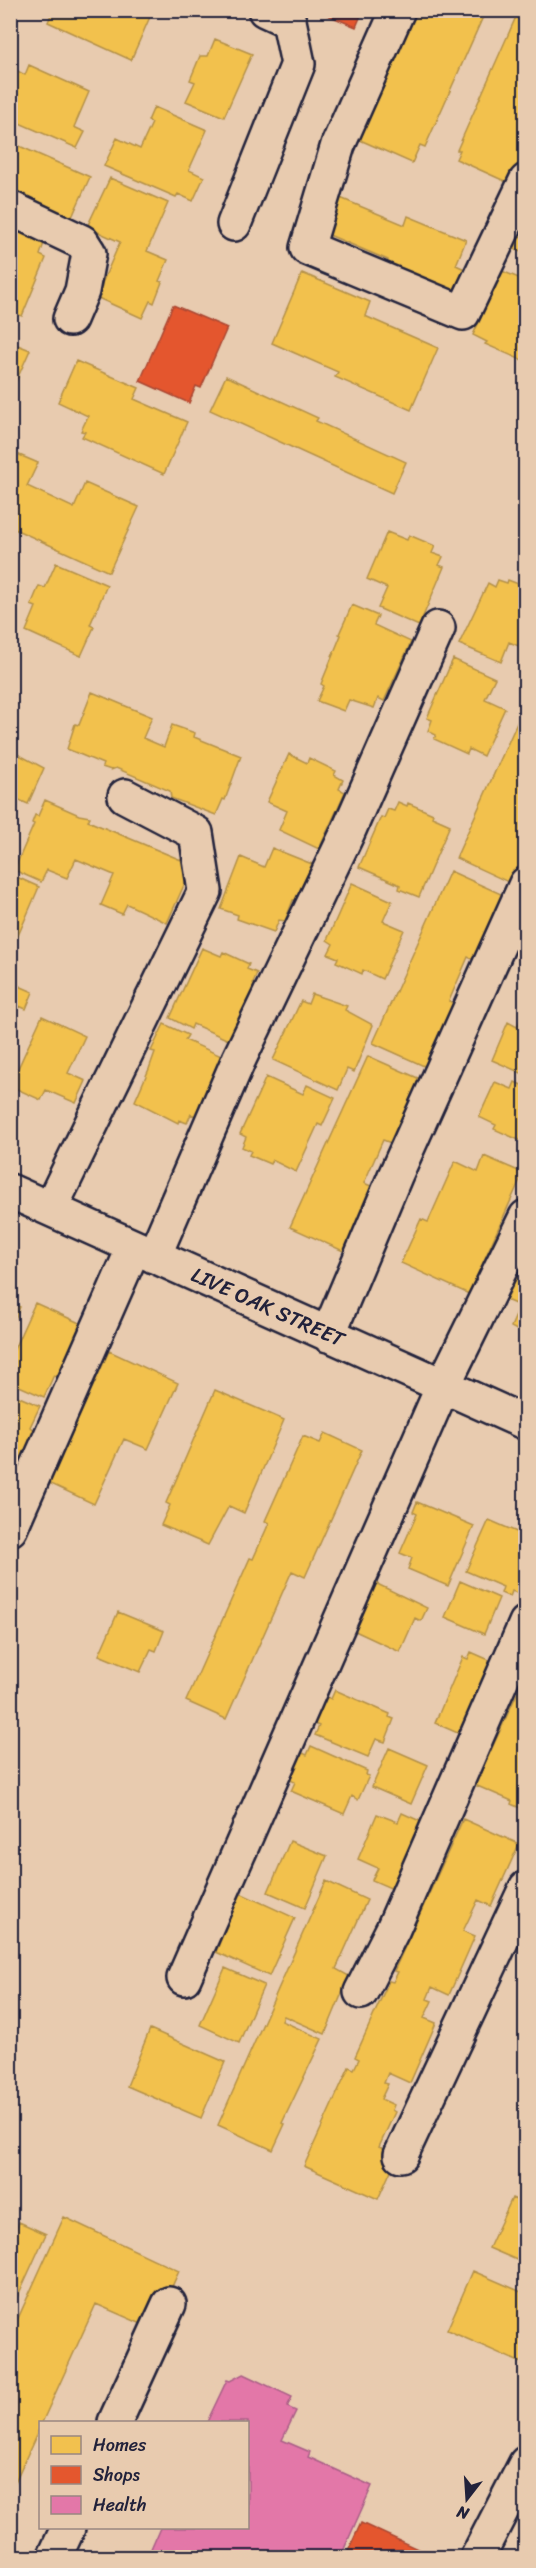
<svg xmlns="http://www.w3.org/2000/svg" width="536" height="2568" font-family="Sriracha,sans-serif">
  <style>
    .homes { fill: #f2c14e; stroke: #b49148; stroke-width: 1.5 }
    .shops { fill: #e4572e; stroke: #aa4732; stroke-width: 1.5 }
    .health { fill: #e377a8; stroke: #a95e87; stroke-width: 1.5 }
    .lines { fill: none; stroke-linecap: round; stroke-linejoin: round }
    .minor-casing { stroke: #22223b; stroke-width: 38 }
    .minor { stroke: #e8cbaf; stroke-width: 33 }
    .labels { text-anchor: middle; dominant-baseline: central; stroke-width: 6; stroke-linejoin: round; paint-order: stroke }
    .street-label { font-size: 21px; fill: #22223b; stroke: #e8cbaf }
  </style>
  <rect width="100%" height="100%" fill="#e8cbaf"/>
  <filter id="ink" filterUnits="userSpaceOnUse"><feTurbulence type="fractalNoise" baseFrequency=".0167" numOctaves="2"/><feDisplacementMap in="SourceGraphic" scale="12" xChannelSelector="R" yChannelSelector="G"/><feConvolveMatrix kernelMatrix="1 2 1 2 8 2 1 2 1" color-interpolation-filters="sRGB"/></filter>
  <g filter="url(#ink)">
    <path class="homes" d="M53 10H153L131 60 48 22Z
      M406 10H486L425 147 420 145 412 163 351 136Z
      M519 10H526V155L516 176 509 183 456 159 460 150H457Z
      M215 39 252 54 224 117 186 101 195 82 190 80 200 56H208Z
      M29 65 89 92 74 127 85 132 77 148 10 119V76L14 69 25 75Z
      M154 107 207 130 189 170 204 177 193 201 178 194 176 197 104 166 117 138 140 149 152 123 148 121Z
      M10 142 90 177 67 228 10 202Z
      M110 178 168 203 147 251 168 260 159 281 162 282 154 303 150 301 142 318 96 297 120 242 87 227Z
      M338 197 405 225 408 216 466 240 456 265 471 272 458 304 383 272 388 260 322 232Z
      M526 217V254L512 248Z
      M10 225 45 240 40 255 46 258 22 316 10 312Z
      M502 271 526 281V362L485 344 487 342 473 335Z
      M302 273 370 302 365 316 438 348 411 410 335 377 338 372 272 343Z
      M10 342 30 350 10 395Z
      M76 361 139 388 134 399 187 422 164 474 82 437 85 432 81 431 88 416 58 402Z
      M226 376 318 418 316 421 406 462 392 493 210 410Z
      M10 451 38 463 27 486 74 508 85 483 139 507 109 572 10 527Z
      M387 532 407 540 409 535 435 546 432 553 443 557 439 565 444 567 419 626 378 608 387 588 367 579Z
      M56 563 107 585 90 625 94 627 81 656 26 631 36 607 31 605 39 586 45 588Z
      M498 580 507 583 508 580 526 587V649L509 642 501 662 459 644 488 583 495 587Z
      M352 605 378 616 374 625 411 642 384 701 378 698 374 708 349 700 344 711 317 701 324 686 321 684 341 635 339 634Z
      M453 659 495 678 485 699 505 708 483 756 469 749 467 754 434 739 436 735 428 731 432 720 427 718Z
      M92 692 152 717 143 738 164 747 172 725 195 733 194 737 241 756 225 800 223 799 216 815 171 798 170 791 116 768 111 770 102 767 103 764 67 749 75 724 79 725Z
      M526 703V868L517 886 456 858Z
      M10 750 44 768 28 804 10 796Z
      M289 754 307 763 309 758 336 771 334 775 343 780 339 789 345 792 319 849 279 830 287 811 267 802Z
      M45 800 79 815 90 817 88 821 193 865 167 923 127 904 122 914 101 905 114 875 76 859 67 878 47 870 41 882 14 870 34 824 32 823 35 815 38 816Z
      M398 802 407 806 408 803 433 814 432 817 450 825 419 897 399 889 400 885 359 867 381 817 384 818 388 809 394 811Z
      M272 848 312 864 296 901 293 900 285 921 279 920 274 932 237 919 238 915 221 909 241 857 264 867Z
      M450 871 512 899 474 960 468 957 449 1001 454 1003 442 1033 435 1071 373 1043Z
      M10 874 39 887 17 938 10 936Z
      M352 883 392 901 383 921 404 930 382 979 363 970 362 974 336 962 338 958 328 954 333 944 327 940Z
      M202 948 221 956 223 952 249 964 247 969 257 973 253 983 258 985 233 1042 193 1024 191 1029 170 1018Z
      M10 982 33 992 26 1009 19 1006 10 1026Z
      M312 994 347 1006 345 1010 373 1025 354 1072 347 1069 338 1090 273 1060 301 1001 308 1004Z
      M526 1008V1075L492 1060 508 1022 517 1027Z
      M42 1016 85 1036 68 1073 86 1081 76 1103 46 1090 41 1100 10 1086Z
      M164 1024 188 1035 185 1040 226 1058 197 1117 191 1114 187 1123 179 1120 178 1123 135 1101 149 1069 155 1052 151 1051Z
      M368 1056 429 1083 414 1116 405 1112 391 1143 383 1140 364 1183 373 1187 359 1218 367 1222 352 1255 290 1227Z
      M266 1077 303 1094 307 1085 335 1098 322 1126 318 1124 296 1172 272 1160 270 1164 249 1155 251 1151 242 1147 246 1137 240 1134Z
      M495 1082 512 1089 515 1082 526 1087V1143L494 1129 496 1125 479 1117Z
      M484 1156 523 1173 469 1294 401 1263 421 1219 428 1222 455 1161 478 1172Z
      M526 1258V1335L511 1327 520 1306 506 1300Z
      M10 1303 20 1307 10 1330Z
      M35 1303 84 1325 60 1378 54 1375 44 1397 10 1382V1358Z
      M109 1351 178 1383 148 1449 124 1439 94 1504 49 1483Z
      M215 1390 284 1420 244 1513 229 1506 208 1545 161 1525 170 1505 166 1503Z
      M10 1393 40 1406 30 1427 38 1431 14 1483 10 1482Z
      M325 1433 362 1450 305 1577 292 1571 226 1719 186 1701 250 1558 253 1559 269 1523 265 1521 303 1436 320 1443Z
      M417 1502 474 1526 448 1586 408 1569 412 1558 400 1553 417 1514 413 1512Z
      M489 1520 526 1536V1597L512 1591 510 1597 501 1593 503 1587 466 1571Z
      M369 1580 427 1608 421 1621 415 1618 400 1652 353 1630Z
      M460 1581 499 1598 484 1634 445 1617Z
      M118 1612 164 1631 156 1651 151 1649 140 1672 99 1655Z
      M471 1652 496 1663 469 1738 435 1723 463 1657 468 1659Z
      M526 1674V1806L521 1805 520 1808 511 1804 512 1801 475 1785Z
      M335 1690 390 1714 389 1717 394 1719 385 1742 376 1739 368 1757 315 1735 319 1726 310 1722 321 1694 331 1699Z
      M311 1746 367 1771 366 1775 369 1776 358 1800 352 1796 344 1814 291 1791 295 1782 284 1777 296 1750 307 1755Z
      M389 1748 428 1765 411 1804 372 1787Z
      M402 1813 431 1826 402 1893 372 1880 378 1868 358 1859 377 1814 398 1822Z
      M463 1819 519 1844 491 1906 478 1900 463 1931 475 1936 449 1995 432 1987 427 1999 432 2001 424 2018 436 2023 410 2083 388 2073 384 2083 388 2084 381 2099 394 2105 392 2110 395 2112 379 2147 398 2155 378 2199 304 2166 349 2067 354 2069 359 2059 355 2057 389 1981 393 1982 398 1972 394 1971Z
      M290 1841 327 1856 305 1908 268 1892Z
      M326 1881 367 1900 336 1969 349 1976 325 2034 284 2016 282 2021 322 2039 282 2123 285 2124 273 2150 218 2125Z
      M240 1893 295 1918 269 1976 216 1952Z
      M225 1968 264 1985 239 2043 200 2025Z
      M150 2029 225 2062 201 2118 127 2086Z
      M512 2198 526 2204V2264L489 2248Z
      M64 2217 179 2271 153 2329 96 2304 10 2493V2336Z
      M19 2222 46 2234 10 2313V2231L15 2233Z
      M473 2271 526 2294V2365L447 2330Z"/>
    <path class="shops" d="M324 10H371L368 16 362 13 356 27 323 13Z
      M173 305 227 328 201 388 196 386 189 403 140 381Z
      M361 2523 420 2550 416 2558H345Z"/>
    <path class="health" d="M243 2374 292 2397 287 2407 296 2411 282 2440 310 2452 308 2457 372 2486 340 2558H147L160 2528H248V2422H207L227 2380 230 2381Z"/>
    <g class="lines">
      <g class="minor-casing">
        <path id="minor" d="M398 10 338 145 307 248 463 313 526 181
          M10 208 82 242 89 253 82 291 70 319
          M234 224 298 64 289 21 265 10
          M10 1191 526 1423
          M50 1209 205 891 196 833 125 796
          M154 1256 239 1059 347 834 438 628
          M328 1335 395 1176 526 884
          M10 1529 134 1247
          M184 1978 443 1386 526 1217
          M361 1992 393 1929 526 1623
          M401 2155 526 1888
          M115 2422 169 2304
          M54 2558 68 2528
          M477 2558 526 2463"/>
      </g>
      <use href="#minor" class="minor"/>
    </g>
  </g>
  <g class="labels">
    <g class="street-label">
      <text transform="translate(268 1307) rotate(24)">LIVE OAK STREET</text>
    </g>
  </g>
  <rect width="536" height="2568" fill="none" stroke="#e8cbaf" stroke-width="36"/>
  <rect x="18" y="18" width="500" height="2532" fill="none" stroke="#22223b" stroke-width="2" filter="url(#ink)"/>
  <rect x="39" y="2421" width="210" height="108" fill="#e8cbaf" stroke="#998781" stroke-width="1.5"/>
  <rect x="51" y="2436" width="30" height="18" fill="#f2c14e" stroke="#998781" stroke-width="1.5"/>
  <text x="93" y="2451" font-size="18" fill="#22223b">Homes</text>
  <rect x="51" y="2466" width="30" height="18" fill="#e4572e" stroke="#998781" stroke-width="1.5"/>
  <text x="93" y="2481" font-size="18" fill="#22223b">Shops</text>
  <rect x="51" y="2496" width="30" height="18" fill="#e377a8" stroke="#998781" stroke-width="1.5"/>
  <text x="93" y="2511" font-size="18" fill="#22223b">Health</text>
  <g transform="translate(467 2499) rotate(197)" stroke="#e8cbaf" stroke-width="4.5" paint-order="stroke">
  <path d="M0-4.5L10 22L0 15L-10 22Z" fill="#22223b"/>
  <text y="-9" font-size="16" font-weight="bold" text-anchor="middle" fill="#22223b">N</text>
  </g>
</svg>
